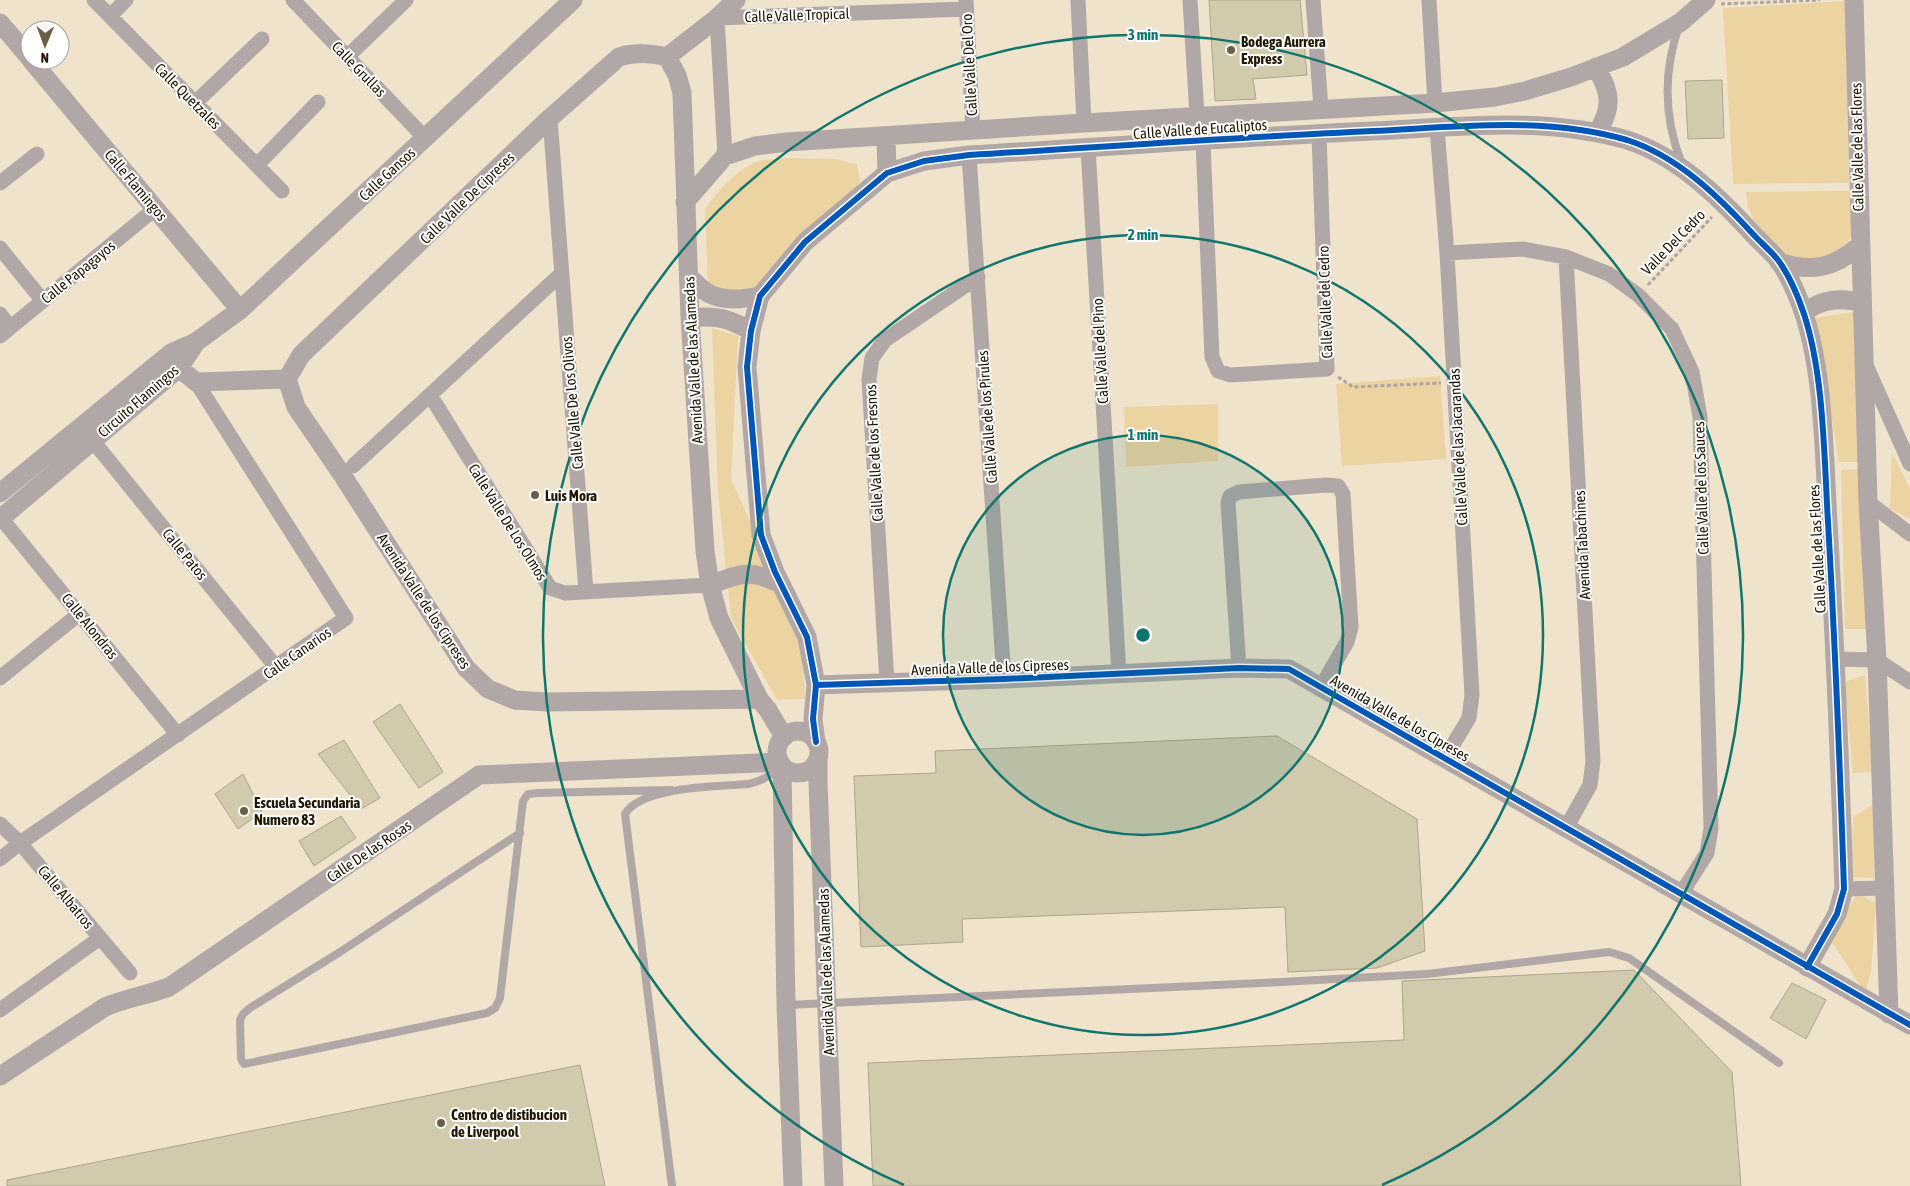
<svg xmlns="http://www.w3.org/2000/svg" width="1910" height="1186" font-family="'Asap Condensed',sans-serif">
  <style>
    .green { fill: #ecd3a2 }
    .building { fill: #d1caad; stroke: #aca58b }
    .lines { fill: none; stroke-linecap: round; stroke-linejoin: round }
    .path { stroke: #aea4a1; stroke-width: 3; stroke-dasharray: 4 2.5; stroke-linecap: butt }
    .service { stroke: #b0a7a6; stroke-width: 8 }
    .minor { stroke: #b0a7a6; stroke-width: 15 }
    .tertiary { stroke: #b0a7a6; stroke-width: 19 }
    .cycleway-casing { stroke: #fff; stroke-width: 9 }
    .cycleway { stroke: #0057b8; stroke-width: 6 }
    .ring { fill: none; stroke: #0f766e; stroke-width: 2.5 }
    .poi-dot { fill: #6a5e48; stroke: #fff; stroke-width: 2 }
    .labels { text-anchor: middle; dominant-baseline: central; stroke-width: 4; stroke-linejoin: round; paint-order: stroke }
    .street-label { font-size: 15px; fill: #221702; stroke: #fff }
    .poi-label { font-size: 15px; font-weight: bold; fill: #221702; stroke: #fff; text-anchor: start }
    .centre { fill: #0f766e; stroke: #fff; stroke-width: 2.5 }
    .ring-label { font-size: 15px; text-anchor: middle; font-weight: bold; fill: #0f766e; stroke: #fff; stroke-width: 4; stroke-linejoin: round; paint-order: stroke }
  </style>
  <rect width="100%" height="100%" fill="#efe3cb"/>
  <path class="green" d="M1847 1 1849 183 1733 184 1723 8Z
    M787 158 834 159 857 164 860 182 851 196 745 298 708 284 705 209C717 192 739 167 760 161 769 159 779 159 787 158Z
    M1849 191 1855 196 1852 233 1843 255 1822 264 1781 256 1753 219 1748 207 1746 192Z
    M1854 312 1860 462H1839L1815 318Z
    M712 328 738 336 731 479 794 619 803 661 805 699 777 700 731 618 718 491Z
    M1440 376 1446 459 1342 466 1336 384Z
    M1218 404V461L1126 467 1124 407Z
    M1892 452 1910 489V519L1890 508Z
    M1858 469 1870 629H1845L1841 470Z
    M1865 675 1873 772 1853 773 1844 682Z
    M1873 804 1874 878 1851 877 1853 817Z
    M1858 893 1876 904 1871 972 1865 993 1829 937Z"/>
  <path class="building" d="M1209 0H1300L1307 75 1253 79 1256 99 1215 101Z
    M1722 80 1724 138 1688 139 1685 81Z
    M400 704 443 772 419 788 373 722Z
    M1277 736 1417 819 1425 951 1377 968 1288 972 1285 907 962 919 963 942 861 947 854 776 936 773 935 751Z
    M344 740 380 798 361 809 318 754Z
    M243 774 262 812 238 829 215 794Z
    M341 816 356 838 314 866 299 841Z
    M1634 970 1732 1072 1741 1186H873L868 1063 1404 1040 1402 981Z
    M1792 983 1826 1000 1806 1039 1770 1018Z
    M580 1065 605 1186H7V1180Z"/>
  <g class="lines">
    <path class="path" d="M1721 4 1820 0
      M1648 285 1712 217
      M1338 377 1353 387 1441 383"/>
    <path class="service" d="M1679 26C1663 72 1664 119 1682 164
      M520 833 340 952 250 1008 243 1014 240 1020 241 1059 244 1064 487 1013 495 1008 500 998 523 801 528 794 538 793 671 790
      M787 1005 1281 982 1427 974 1609 952 1629 958 1779 1063
      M672 1186 625 814C642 786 717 787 748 784 761 781 770 777 779 766"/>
    <path class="minor" d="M94 0 282 191
      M293 0 425 138
      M966 0 973 131
      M1078 0 1084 123
      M1190 0 1197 116
      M1313 0 1321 108
      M1429 0 1435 103
      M110 16 126 0
      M348 56 406 0
      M195 103 262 39
      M550 118 586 592
      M1437 128 1447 253 1472 695 1469 718 1445 758
      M1203 141 1212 357 1218 371 1230 375 1327 369 1319 134
      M1088 148 1119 674
      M969 155 1004 679
      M725 156 717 18 966 9
      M257 165 318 102
      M0 183 37 154
      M0 248 43 301
      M1447 253 1522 249 1566 257 1609 274 1638 295 1672 329 1692 372 1700 417 1711 828 1707 853 1681 894
      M0 314 10 327
      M0 336 156 208
      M1866 365 1910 464
      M430 395 550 588 565 593 710 585
      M93 441 276 667
      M353 466 561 274
      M1868 502 1910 534
      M1 518 178 735
      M1835 659 1877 660 1910 682
      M1239 668 1228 503 1230 496 1239 492 1326 485 1338 486 1343 494 1351 627 1347 642 1321 687
      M0 678 79 614
      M887 683 869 379 872 358 885 340 978 277
      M0 824 20 843 130 973
      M1566 828 1590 785 1593 761 1566 257
      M0 859 20 843 346 618 196 382
      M1844 889 1885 888
      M0 1010 100 938"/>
    <path class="tertiary" d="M1854 0 1868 502 1877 660 1889 1014
      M0 23 30 58
      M667 57 677 75 682 93 690 318 705 551 710 585 719 618 759 699 768 710 784 737
      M667 57 717 18 736 0
      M31 60 240 310
      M1596 67C1611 93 1613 107 1597 133
      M886 136 887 173
      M685 202 725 156 755 146 787 142 1084 123 1435 103 1495 97 1525 91 1571 77 1623 57 1681 22 1706 0
      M1779 262C1811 273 1835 268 1860 245
      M689 277C695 282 701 289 708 293 724 302 744 299 760 296
      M1804 312C1823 299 1840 297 1862 303
      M690 318C716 315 728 318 751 331
      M173 357 179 368 196 382 287 379
      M287 379 296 407 343 476 466 668 488 689 515 700 547 702 759 699
      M287 379 301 355 550 118 619 57C636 52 649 53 667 57
      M0 493 171 353 196 342 240 310 573 0
      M0 519 179 368 196 342
      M710 585C741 573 750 569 781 584
      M816 685 1004 679 1239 668 1289 669 1910 1025
      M777 752a21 21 0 1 1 42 0a21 21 0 1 1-42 0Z
      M816 742 813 719 816 685 807 637 775 572 761 535 747 367 751 331 760 296 805 242 887 173 924 161 969 155C1104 147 1239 137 1373 131 1457 127 1545 116 1627 140 1677 156 1717 195 1752 233 1760 242 1770 250 1778 260 1789 275 1798 296 1804 314 1824 375 1824 456 1828 522 1835 644 1840 766 1844 889L1837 914 1807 967
      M818 758V783L834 1186
      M782 766 786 1005 793 1186
      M0 1076 105 1007C126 998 148 995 169 987L479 775 780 762"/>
    <g class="cycleway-casing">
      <path id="cycleway" d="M816 685 1004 679 1239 668 1289 669 1910 1025
        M816 742 813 719 816 685 807 637 775 572 761 535 747 367 751 331 760 296 805 242 887 173 924 161 969 155C1104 147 1239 137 1373 131 1457 127 1545 116 1627 140 1677 156 1717 195 1752 233 1760 242 1770 250 1778 260 1789 275 1798 296 1804 314 1824 375 1824 456 1828 522 1835 644 1840 766 1844 889L1837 914 1807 967"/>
    </g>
    <use href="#cycleway" class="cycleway"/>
  </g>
  <circle cx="1143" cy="635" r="200" fill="#0f766e" fill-opacity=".12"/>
  <g class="ring">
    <circle cx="1143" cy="635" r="200"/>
    <circle cx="1143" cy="635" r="400"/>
    <path d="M904 1185A600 600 0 1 1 1382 1185"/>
  </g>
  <g class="poi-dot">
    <circle cx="1231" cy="50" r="5"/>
    <circle cx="535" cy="495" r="5"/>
    <circle cx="244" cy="811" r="5"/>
    <circle cx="441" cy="1123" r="5"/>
  </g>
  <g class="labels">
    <g class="street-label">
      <text transform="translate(797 15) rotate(-2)">Calle Valle Tropical</text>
      <text transform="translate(969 65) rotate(-93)">Calle Valle Del Oro</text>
      <text transform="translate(359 69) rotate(46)">Calle Grullas</text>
      <text transform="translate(188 96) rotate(45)">Calle Quetzales</text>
      <text transform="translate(1200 129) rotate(-4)">Calle Valle de Eucaliptos</text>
      <text transform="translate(1857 147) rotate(-91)">Calle Valle de las Flores</text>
      <text transform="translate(387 174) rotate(-43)">Calle Gansos</text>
      <text transform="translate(136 185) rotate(50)">Calle Flamingos</text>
      <text transform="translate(467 198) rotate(-44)">Calle Valle De Cipreses</text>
      <text transform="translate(1673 242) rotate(-46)">Valle Del Cedro</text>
      <text transform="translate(78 272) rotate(-39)">Calle Papagayos</text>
      <text transform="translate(1325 302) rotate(-92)">Calle Valle del Cedro</text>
      <text transform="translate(1100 351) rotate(-93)">Calle Valle del Pino</text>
      <text transform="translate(693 360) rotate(-93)">Avenida Valle de las Alamedas</text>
      <text transform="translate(138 401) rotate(-41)">Circuito Flamingos</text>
      <text transform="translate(572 403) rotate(-95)">Calle Valle De Los Olivos</text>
      <text transform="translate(987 417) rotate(-94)">Calle Valle de los Pirules</text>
      <text transform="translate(1458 447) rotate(-93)">Calle Valle de las Jacarandas</text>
      <text transform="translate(874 453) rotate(-93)">Calle Valle de los Fresnos</text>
      <text transform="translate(1701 488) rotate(-92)">Calle Valle de los Sauces</text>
      <text transform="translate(508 522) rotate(58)">Calle Valle De Los Olmos</text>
      <text transform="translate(1582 545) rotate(-93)">Avenida Tabachines</text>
      <text transform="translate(1817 549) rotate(-93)">Calle Valle de las Flores</text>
      <text transform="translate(185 554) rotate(51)">Calle Patos</text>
      <text transform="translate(424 601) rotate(57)">Avenida Valle de los Cipreses</text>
      <text transform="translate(90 626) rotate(51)">Calle Alondras</text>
      <text transform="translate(297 653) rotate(-35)">Calle Canarios</text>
      <text transform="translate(990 667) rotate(-2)">Avenida Valle de los Cipreses</text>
      <text transform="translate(1400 718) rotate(30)">Avenida Valle de los Cipreses</text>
      <text transform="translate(369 851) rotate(-34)">Calle De las Rosas</text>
      <text transform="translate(66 897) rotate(50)">Calle Albatros</text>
      <text transform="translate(826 972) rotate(-92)">Avenida Valle de las Alamedas</text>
    </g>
    <g class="poi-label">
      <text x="1241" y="41">Bodega Aurrera<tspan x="1241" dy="17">Express</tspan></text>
      <text x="545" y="495">Luis Mora</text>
      <text x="254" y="802">Escuela Secundaria<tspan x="254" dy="17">Numero 83</tspan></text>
      <text x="451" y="1114">Centro de distibucion<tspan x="451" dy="17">de Liverpool</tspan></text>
    </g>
  </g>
  <circle cx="1143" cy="635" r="8" class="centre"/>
  <g class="ring-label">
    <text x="1143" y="40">3 min</text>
    <text x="1143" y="240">2 min</text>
    <text x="1143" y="440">1 min</text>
  </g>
  <g transform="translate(45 45) rotate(181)"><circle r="24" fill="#ffffff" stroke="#a7a29a"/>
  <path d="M0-4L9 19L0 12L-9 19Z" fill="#6a5e48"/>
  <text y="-8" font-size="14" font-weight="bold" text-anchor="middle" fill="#221702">N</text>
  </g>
</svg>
